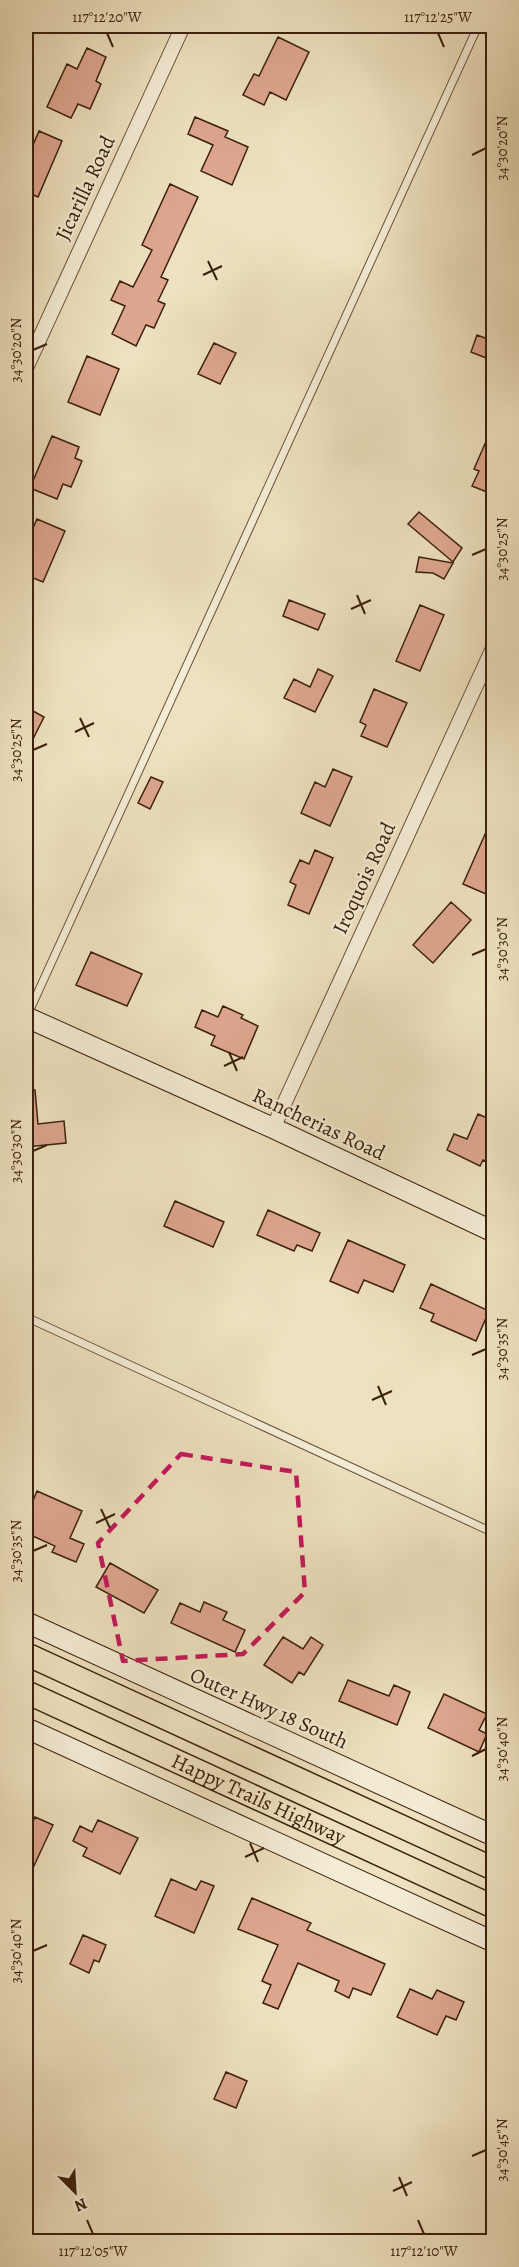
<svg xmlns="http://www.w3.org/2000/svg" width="519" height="2267" font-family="Alegreya,serif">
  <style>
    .building { fill: #dea68f; stroke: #3b200c; stroke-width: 1.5 }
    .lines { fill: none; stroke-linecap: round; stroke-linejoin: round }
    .lane-casing { stroke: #685039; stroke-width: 9 }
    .street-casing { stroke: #685039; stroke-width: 16 }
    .secondary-casing { stroke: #3b200c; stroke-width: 22 }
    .primary-casing { stroke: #3b200c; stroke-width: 25 }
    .lane { stroke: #f4ecd5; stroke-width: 7 }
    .street { stroke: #f4ecd5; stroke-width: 14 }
    .secondary { stroke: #f4ecd5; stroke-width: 20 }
    .primary { stroke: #eee1bf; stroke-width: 22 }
    .marked { fill: none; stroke: #c2185b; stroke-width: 4.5; stroke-dasharray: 12 8; stroke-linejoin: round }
    .ticks { fill: none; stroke: #3b200c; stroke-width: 2 }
    .labels { text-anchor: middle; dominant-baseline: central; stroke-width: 4.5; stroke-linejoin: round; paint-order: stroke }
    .street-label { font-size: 21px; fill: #3b200c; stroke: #f4ecd5 }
    .neatline { fill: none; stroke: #3b200c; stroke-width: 2 }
    .ticks-label { font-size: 15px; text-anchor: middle; fill: #3b200c }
  </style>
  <rect width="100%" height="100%" fill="#eee1bf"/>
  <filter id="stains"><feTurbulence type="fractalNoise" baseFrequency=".00333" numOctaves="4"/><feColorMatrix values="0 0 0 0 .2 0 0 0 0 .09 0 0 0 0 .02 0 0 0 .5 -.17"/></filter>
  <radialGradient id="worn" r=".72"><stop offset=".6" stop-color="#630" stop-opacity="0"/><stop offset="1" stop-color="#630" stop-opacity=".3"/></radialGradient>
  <path class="building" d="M278 37 309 52 286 100 270 92 264 105 243 95 254 74 259 76Z
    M87 48 106 57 96 81 101 84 90 109 78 104 71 118 47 107 67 64 77 69Z
    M195 117 228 131 225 137 248 147 232 185 201 171 213 145 188 134Z
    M39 131 62 141 38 197 26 192V161Z
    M170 184 198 197 161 277 168 280 158 301 165 304 154 328 146 325 136 346 112 334 125 306 111 300 120 281 133 287 152 250 142 245Z
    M477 335 493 341 486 358 471 352Z
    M214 343 236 353 220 384 198 374Z
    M87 356 119 369 100 415 68 402Z
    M494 423V495L472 486 479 471 474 469Z
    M52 436 79 447 75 458 82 461 71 487 63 484 57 499 30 488Z
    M419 512 462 548 453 562 408 524Z
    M37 519 65 531 43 582 26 575V544Z
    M419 557 453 563 444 579 433 573 416 572Z
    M289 600 325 614 318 630 283 616Z
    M420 605 444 615 420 671 396 661Z
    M318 669 333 676 315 712 284 698 294 679 310 687Z
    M374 689 407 703 387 747 361 736 366 725 360 722Z
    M26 707 44 717 26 753Z
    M333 769 352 777 330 826 301 813 315 782 325 787Z
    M151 777 163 782 150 809 138 803Z
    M494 814V876L486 894 463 884Z
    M315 850 333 858 309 914 288 905 296 885 290 882 300 860 309 864Z
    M451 902 471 920 433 963 413 945Z
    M91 952 142 974 127 1006 76 985Z
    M223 1006 243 1015 241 1018 258 1026 244 1059 211 1045 215 1036 195 1027 202 1010 218 1017Z
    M26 1090H35L38 1124 64 1121 66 1143 26 1147Z
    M478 1114 494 1121V1165L483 1160 480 1166 447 1150 454 1134 467 1139Z
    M175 1201 224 1222 213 1247 164 1226Z
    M268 1210 320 1233 312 1251 297 1245 294 1251 257 1235Z
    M348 1240 405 1265 393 1292 364 1280 358 1293 330 1281Z
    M431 1284 489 1311 476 1341 431 1321 434 1314 420 1308Z
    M37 1491 82 1511 70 1538 84 1544 76 1562 52 1552 55 1546 26 1533V1517Z
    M110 1563 158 1590 144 1613 96 1587Z
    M204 1602 227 1612 223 1620 245 1630 235 1652 171 1623 180 1603 200 1612Z
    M283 1637 303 1649 311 1637 323 1645 304 1675 299 1672 292 1683 264 1665Z
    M348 1680 389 1696 394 1685 410 1692 397 1725 339 1701Z
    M444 1694 487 1714 479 1730 487 1734 479 1752 428 1728Z
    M35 1817 53 1825 26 1883V1837Z
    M98 1820 138 1838 120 1874 83 1856 87 1848 73 1841 80 1826 92 1832Z
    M171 1879 196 1890 201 1881 214 1886 194 1933 155 1916Z
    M252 1898 311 1923 307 1930 385 1964 371 1995 353 1988 349 1998 335 1991 339 1981 298 1963 278 2009 263 2003 271 1985 262 1981 278 1945 238 1929Z
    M83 1935 106 1945 99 1962 94 1960 89 1973 70 1964Z
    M410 1989 432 1999 437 1990 464 2002 456 2020 446 2016 437 2035 397 2017Z
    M226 2072 247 2081 236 2108 214 2099Z"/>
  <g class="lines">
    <g class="lane-casing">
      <path id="lane" d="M28 1014 478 26
        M26 1317 494 1533"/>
    </g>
    <g class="street-casing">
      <path id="street" d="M26 368 183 26
        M273 1128 494 646"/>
    </g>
    <g class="secondary-casing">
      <path id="secondary" d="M26 1017 273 1128 494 1232
        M26 1622 494 1836
        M26 1728 494 1942"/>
    </g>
    <g class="primary-casing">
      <g id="primary">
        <path d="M26 1654 494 1869"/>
        <path id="s1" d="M26 1692 494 1907"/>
      </g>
    </g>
    <use href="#lane" class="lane"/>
    <use href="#street" class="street"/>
    <use href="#secondary" class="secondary"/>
    <use href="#primary" class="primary"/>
  </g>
  <path class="marked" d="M181 1454 296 1472 305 1592 243 1654 123 1661 98 1543Z"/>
  <path class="ticks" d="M107 33 113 47M438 33 444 47M472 155 486 148M208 261 217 280M203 275 222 266M33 350 47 344M472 555 486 549M357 595 365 614M351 609 371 600M80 718 89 737M75 732 94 723M33 750 47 744M472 955 486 949M229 1052 237 1071M224 1066 243 1057M33 1151 47 1145M472 1355 486 1349M378 1386 386 1405M372 1400 392 1391M101 1509 110 1528M96 1523 115 1514M33 1551 47 1545M472 1756 486 1749M250 1843 258 1862M245 1857 264 1848M33 1951 47 1945M472 2156 486 2150M399 2177 407 2196M393 2191 412 2182M87 2220 93 2234M418 2220 424 2234"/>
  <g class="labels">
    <g class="street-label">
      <text transform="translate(85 188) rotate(-65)">Jicarilla Road</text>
      <text transform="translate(364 878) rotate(-65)">Iroquois Road</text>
      <text transform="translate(319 1124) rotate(25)">Rancherias Road</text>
      <text transform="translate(269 1708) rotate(24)">Outer Hwy 18 South</text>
      <text stroke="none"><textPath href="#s1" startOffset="256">Happy Trails Highway</textPath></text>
    </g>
  </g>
  <rect width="519" height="2267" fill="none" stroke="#eee1bf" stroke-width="66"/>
  <g transform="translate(75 2192) rotate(156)" stroke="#f4ecd5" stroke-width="4.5" paint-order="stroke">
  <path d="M0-4.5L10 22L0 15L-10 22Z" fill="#3b200c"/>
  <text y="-9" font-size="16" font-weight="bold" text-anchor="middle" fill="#3b200c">N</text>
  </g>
  <rect x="33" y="33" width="453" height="2201" class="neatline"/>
  <g class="ticks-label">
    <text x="107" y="22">117°12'20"W</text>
    <text x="438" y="22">117°12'25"W</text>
    <text transform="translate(502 148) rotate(-90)" y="5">34°30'20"N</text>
    <text transform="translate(16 350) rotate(-90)" y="5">34°30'20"N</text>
    <text transform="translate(502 549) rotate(-90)" y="5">34°30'25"N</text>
    <text transform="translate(16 750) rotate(-90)" y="5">34°30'25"N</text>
    <text transform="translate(502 949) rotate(-90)" y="5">34°30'30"N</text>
    <text transform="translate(16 1151) rotate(-90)" y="5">34°30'30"N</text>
    <text transform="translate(502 1349) rotate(-90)" y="5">34°30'35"N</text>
    <text transform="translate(16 1551) rotate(-90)" y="5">34°30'35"N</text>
    <text transform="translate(502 1749) rotate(-90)" y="5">34°30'40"N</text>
    <text transform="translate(16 1951) rotate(-90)" y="5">34°30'40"N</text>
    <text transform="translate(502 2150) rotate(-90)" y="5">34°30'45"N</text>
    <text x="93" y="2256">117°12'05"W</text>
    <text x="424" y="2256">117°12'10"W</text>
  </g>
  <rect width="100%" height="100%" filter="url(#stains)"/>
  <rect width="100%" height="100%" fill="url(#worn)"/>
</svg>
